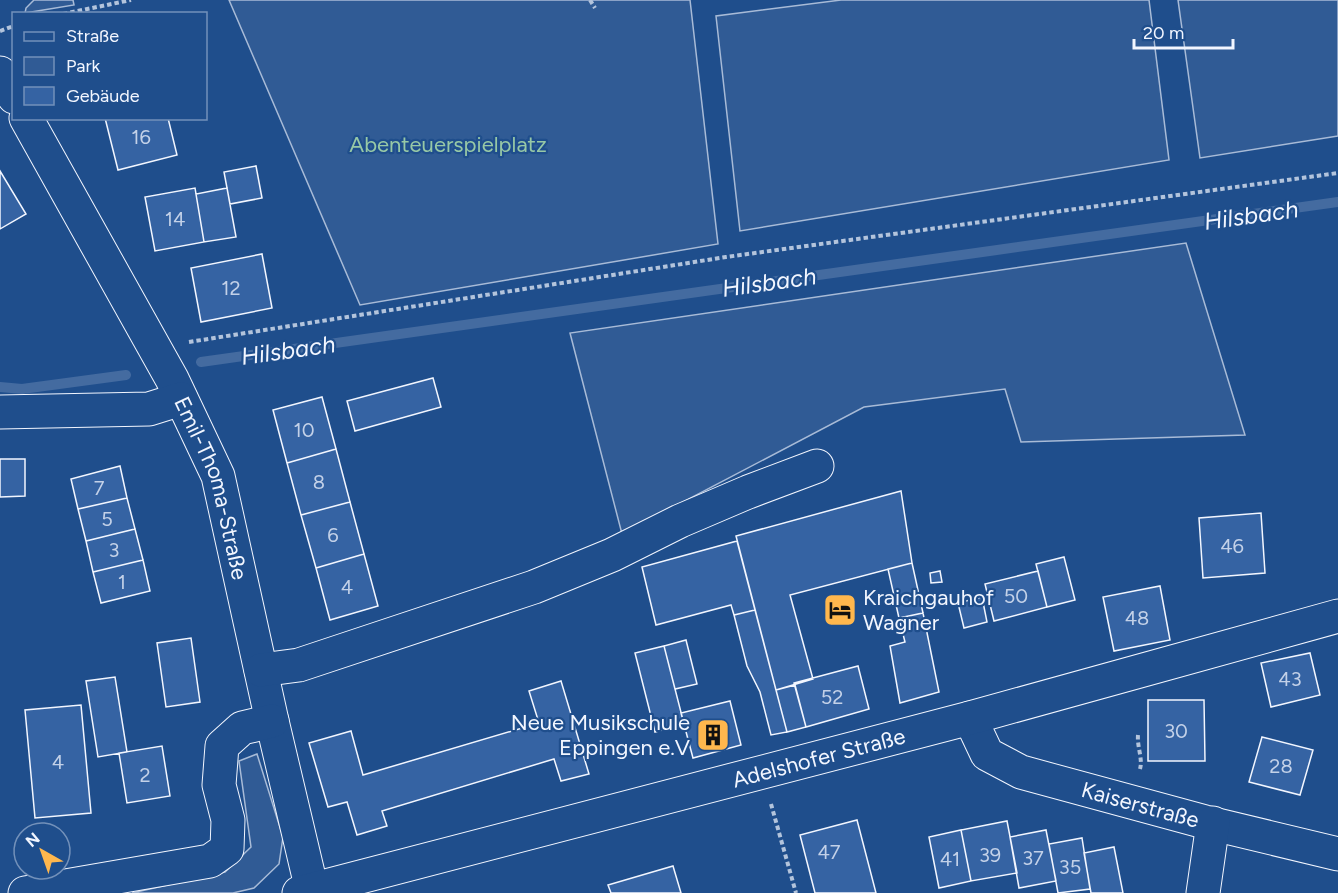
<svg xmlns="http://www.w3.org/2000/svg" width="1338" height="893" font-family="Figtree,sans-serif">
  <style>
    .green { fill: #305b95; stroke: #a8bbd7; stroke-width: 1.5 }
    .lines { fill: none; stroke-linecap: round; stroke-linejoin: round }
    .stream { stroke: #446ba0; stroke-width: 10 }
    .building { fill: #3563a3; stroke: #f2f6ff; stroke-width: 1.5 }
    .minor-casing { stroke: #f2f6ff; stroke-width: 35 }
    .path { stroke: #b3c4dc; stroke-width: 4; stroke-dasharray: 4.5 3; stroke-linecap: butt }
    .minor { stroke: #1f4e8c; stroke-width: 33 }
    .labels { text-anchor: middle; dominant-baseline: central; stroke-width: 4.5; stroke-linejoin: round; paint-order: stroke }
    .number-label { font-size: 20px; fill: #c3d1e8 }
    .park-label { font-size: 22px; fill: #97c8a6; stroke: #1f4e8c }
    .street-label { font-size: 22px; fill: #f2f6ff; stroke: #1f4e8c }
    .poi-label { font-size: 22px; fill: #f2f6ff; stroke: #1f4e8c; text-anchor: start }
    .water-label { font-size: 24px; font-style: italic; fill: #f2f6ff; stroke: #1f4e8c }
  </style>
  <rect width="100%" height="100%" fill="#1f4e8c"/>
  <path class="green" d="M34 0H73L74 5 25 13 26 8Z
    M229 0H690L718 244 360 305Z
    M841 0H1149L1169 160 740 231 716 16Z
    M1178 0H1338V136L1200 158Z
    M1186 243 1245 435 1021 442 1005 389 864 407 622 534 570 333Z
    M257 754 283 837 279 864 254 888 233 893H132L225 872 251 847 239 761Z"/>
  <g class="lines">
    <path class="stream" d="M201 362 1338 202
      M0 387 22 389 126 375"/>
  </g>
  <path class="building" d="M105 118H168L177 155 118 170Z
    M256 166 262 198 230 204 224 172Z
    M0 171 26 214 0 229Z
    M195 188 204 242 155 251 145 197Z
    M227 188 236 237 204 242 196 194Z
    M262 254 272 308 201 322 191 268Z
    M433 378 441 407 355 431 347 401Z
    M322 397 336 449 287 463 273 410Z
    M336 449 350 502 301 515 287 463Z
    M0 459H25V496L0 497Z
    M120 466 127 498 78 509 71 479Z
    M901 491 912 563 790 595 813 679 776 690 736 536Z
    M127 498 135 529 86 541 78 509Z
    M350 502 364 554 316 568 301 515Z
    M1261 513 1265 573 1203 578 1199 518Z
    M135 529 143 560 93 572 86 541Z
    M737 541 755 610 734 615 731 605 656 625 642 567Z
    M364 554 378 606 330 620 316 568Z
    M1064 557 1075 600 1047 607 1036 564Z
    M143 560 150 591 101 603 93 572Z
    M912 563 923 613 899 618 888 569Z
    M940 571 942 582 931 583 930 573Z
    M1038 571 1047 607 994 621 985 584Z
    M1160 586 1170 640 1114 651 1103 597Z
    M982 597 987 622 964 628 958 603Z
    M755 610 787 732 771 735 760 692 747 666 734 615Z
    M923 613 939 692 900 703 890 646 905 642 899 618Z
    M191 638 200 702 166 707 157 643Z
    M686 640 697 684 675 689 664 646Z
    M664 646 684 724 655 732 635 653Z
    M1310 653 1320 695 1271 707 1261 663Z
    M858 666 869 709 806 727 794 683Z
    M115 677 127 752 98 757 86 681Z
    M561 681 589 774 561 781 554 759 382 811 387 826 357 835 347 802 328 807 309 743 351 731 363 775 539 723 529 691Z
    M795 685 806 727 787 732 776 690Z
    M1148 700H1204L1205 761H1148Z
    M730 701 741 745 693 758 681 713Z
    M81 705 91 813 35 818 25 710Z
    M1262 737 1313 750 1300 795 1249 782Z
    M162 746 170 796 127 803 119 753Z
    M857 820 876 893H815L800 835Z
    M1007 821 1017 873 971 881 961 830Z
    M961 830 971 881 939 888 929 837Z
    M1046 830 1056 881 1019 888 1010 837Z
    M1082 838 1090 889 1058 893 1049 844Z
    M1114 847 1123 893H1091L1084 853Z
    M673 866 681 893H611L608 885Z"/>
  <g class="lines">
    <g class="minor-casing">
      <g id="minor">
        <path d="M0 73 14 97"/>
        <path id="s1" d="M26 118 172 379 218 476 272 721 312 890"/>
        <path d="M0 412 149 409 181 399"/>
        <path d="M261 670 299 665 534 587 612 555 680 521 748 492 817 466"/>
        <path id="s2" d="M970 718 987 754 1021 772 1205 822 1338 854"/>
        <path d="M25 893 210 861 227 849 228 820 219 785 222 746 242 728 272 721"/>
        <path id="s3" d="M299 893 970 718 1338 616"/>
        <path d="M1203 893 1213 823"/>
      </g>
    </g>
    <path class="path" d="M590 0 595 8
      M63 14 131 0
      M0 31 14 26
      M189 342 726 257 1338 173
      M1138 735C1137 747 1143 759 1140 769
      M771 804 796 893"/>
    <use href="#minor" class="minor"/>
  </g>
  <defs>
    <g id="hotel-square" transform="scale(1.725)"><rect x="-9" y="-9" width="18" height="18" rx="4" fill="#ffb74d" stroke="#1f4e8c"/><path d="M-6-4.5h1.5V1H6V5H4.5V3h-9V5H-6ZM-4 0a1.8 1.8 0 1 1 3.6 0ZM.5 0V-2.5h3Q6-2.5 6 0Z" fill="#111"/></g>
    <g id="building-square" transform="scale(1.725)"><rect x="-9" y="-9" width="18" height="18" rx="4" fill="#ffb74d" stroke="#1f4e8c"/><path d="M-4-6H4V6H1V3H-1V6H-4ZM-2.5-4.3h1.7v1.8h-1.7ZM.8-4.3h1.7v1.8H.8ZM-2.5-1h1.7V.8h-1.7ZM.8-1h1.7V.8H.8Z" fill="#111"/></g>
  </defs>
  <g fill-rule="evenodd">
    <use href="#hotel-square" x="840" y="610"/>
    <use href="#building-square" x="713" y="735"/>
  </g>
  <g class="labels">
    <g class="number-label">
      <text x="141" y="137">16</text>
      <text x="175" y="219">14</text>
      <text x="231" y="288">12</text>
      <text x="304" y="430">10</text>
      <text x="319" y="482">8</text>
      <text x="99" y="488">7</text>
      <text x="107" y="519">5</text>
      <text x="333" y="535">6</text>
      <text x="1232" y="546">46</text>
      <text x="114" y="550">3</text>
      <text x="122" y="582">1</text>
      <text x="347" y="587">4</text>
      <text x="1016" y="596">50</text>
      <text x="1137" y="618">48</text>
      <text x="1290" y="679">43</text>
      <text x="832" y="697">52</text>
      <text x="1176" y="731">30</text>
      <text x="58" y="762">4</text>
      <text x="1281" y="766">28</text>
      <text x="145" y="775">2</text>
      <text x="829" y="852">47</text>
      <text x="990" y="855">39</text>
      <text x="1033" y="858">37</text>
      <text x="950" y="859">41</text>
      <text x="1070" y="867">35</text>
    </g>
    <g class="park-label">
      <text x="448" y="144">Abenteuerspielplatz</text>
    </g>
    <g class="street-label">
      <text stroke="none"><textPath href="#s1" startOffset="416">Emil-Thoma-Straße</textPath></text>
      <text stroke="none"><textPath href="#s3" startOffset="537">Adelshofer Straße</textPath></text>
      <text stroke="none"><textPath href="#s2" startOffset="202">Kaiserstraße</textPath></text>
    </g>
    <g class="poi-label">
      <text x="863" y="597">Kraichgauhof<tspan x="863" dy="25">Wagner</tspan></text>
      <text x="690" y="722" text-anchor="end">Neue Musikschule<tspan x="690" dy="25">Eppingen e.V</tspan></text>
    </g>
    <g class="water-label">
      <text transform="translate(1251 215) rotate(-8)">Hilsbach</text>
      <text transform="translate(769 282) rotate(-8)">Hilsbach</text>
      <text transform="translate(288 350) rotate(-8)">Hilsbach</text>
    </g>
  </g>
  <rect x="12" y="12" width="195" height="108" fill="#1f4e8c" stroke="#7391ba" stroke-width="1.5"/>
  <rect x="24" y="32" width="30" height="9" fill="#1f4e8c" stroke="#7391ba" stroke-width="1.5"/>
  <text x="66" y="42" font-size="18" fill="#f2f6ff">Straße</text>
  <rect x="24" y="57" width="30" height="18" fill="#305b95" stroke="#7391ba" stroke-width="1.5"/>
  <text x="66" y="72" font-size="18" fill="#f2f6ff">Park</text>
  <rect x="24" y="87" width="30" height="18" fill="#3563a3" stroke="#7391ba" stroke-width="1.5"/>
  <text x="66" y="102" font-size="18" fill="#f2f6ff">Gebäude</text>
  <g transform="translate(42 851) rotate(320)"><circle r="28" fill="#1f4e8c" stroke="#7391ba" stroke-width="1.5"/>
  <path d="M0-4.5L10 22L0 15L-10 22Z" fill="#ffb74d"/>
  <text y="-9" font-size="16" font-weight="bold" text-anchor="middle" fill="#f2f6ff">N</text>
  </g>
  <path d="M1134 39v9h99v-9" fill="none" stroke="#f2f6ff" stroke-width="3"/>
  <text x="1143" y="39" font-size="18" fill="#f2f6ff" stroke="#1f4e8c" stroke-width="4.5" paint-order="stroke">20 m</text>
</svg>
